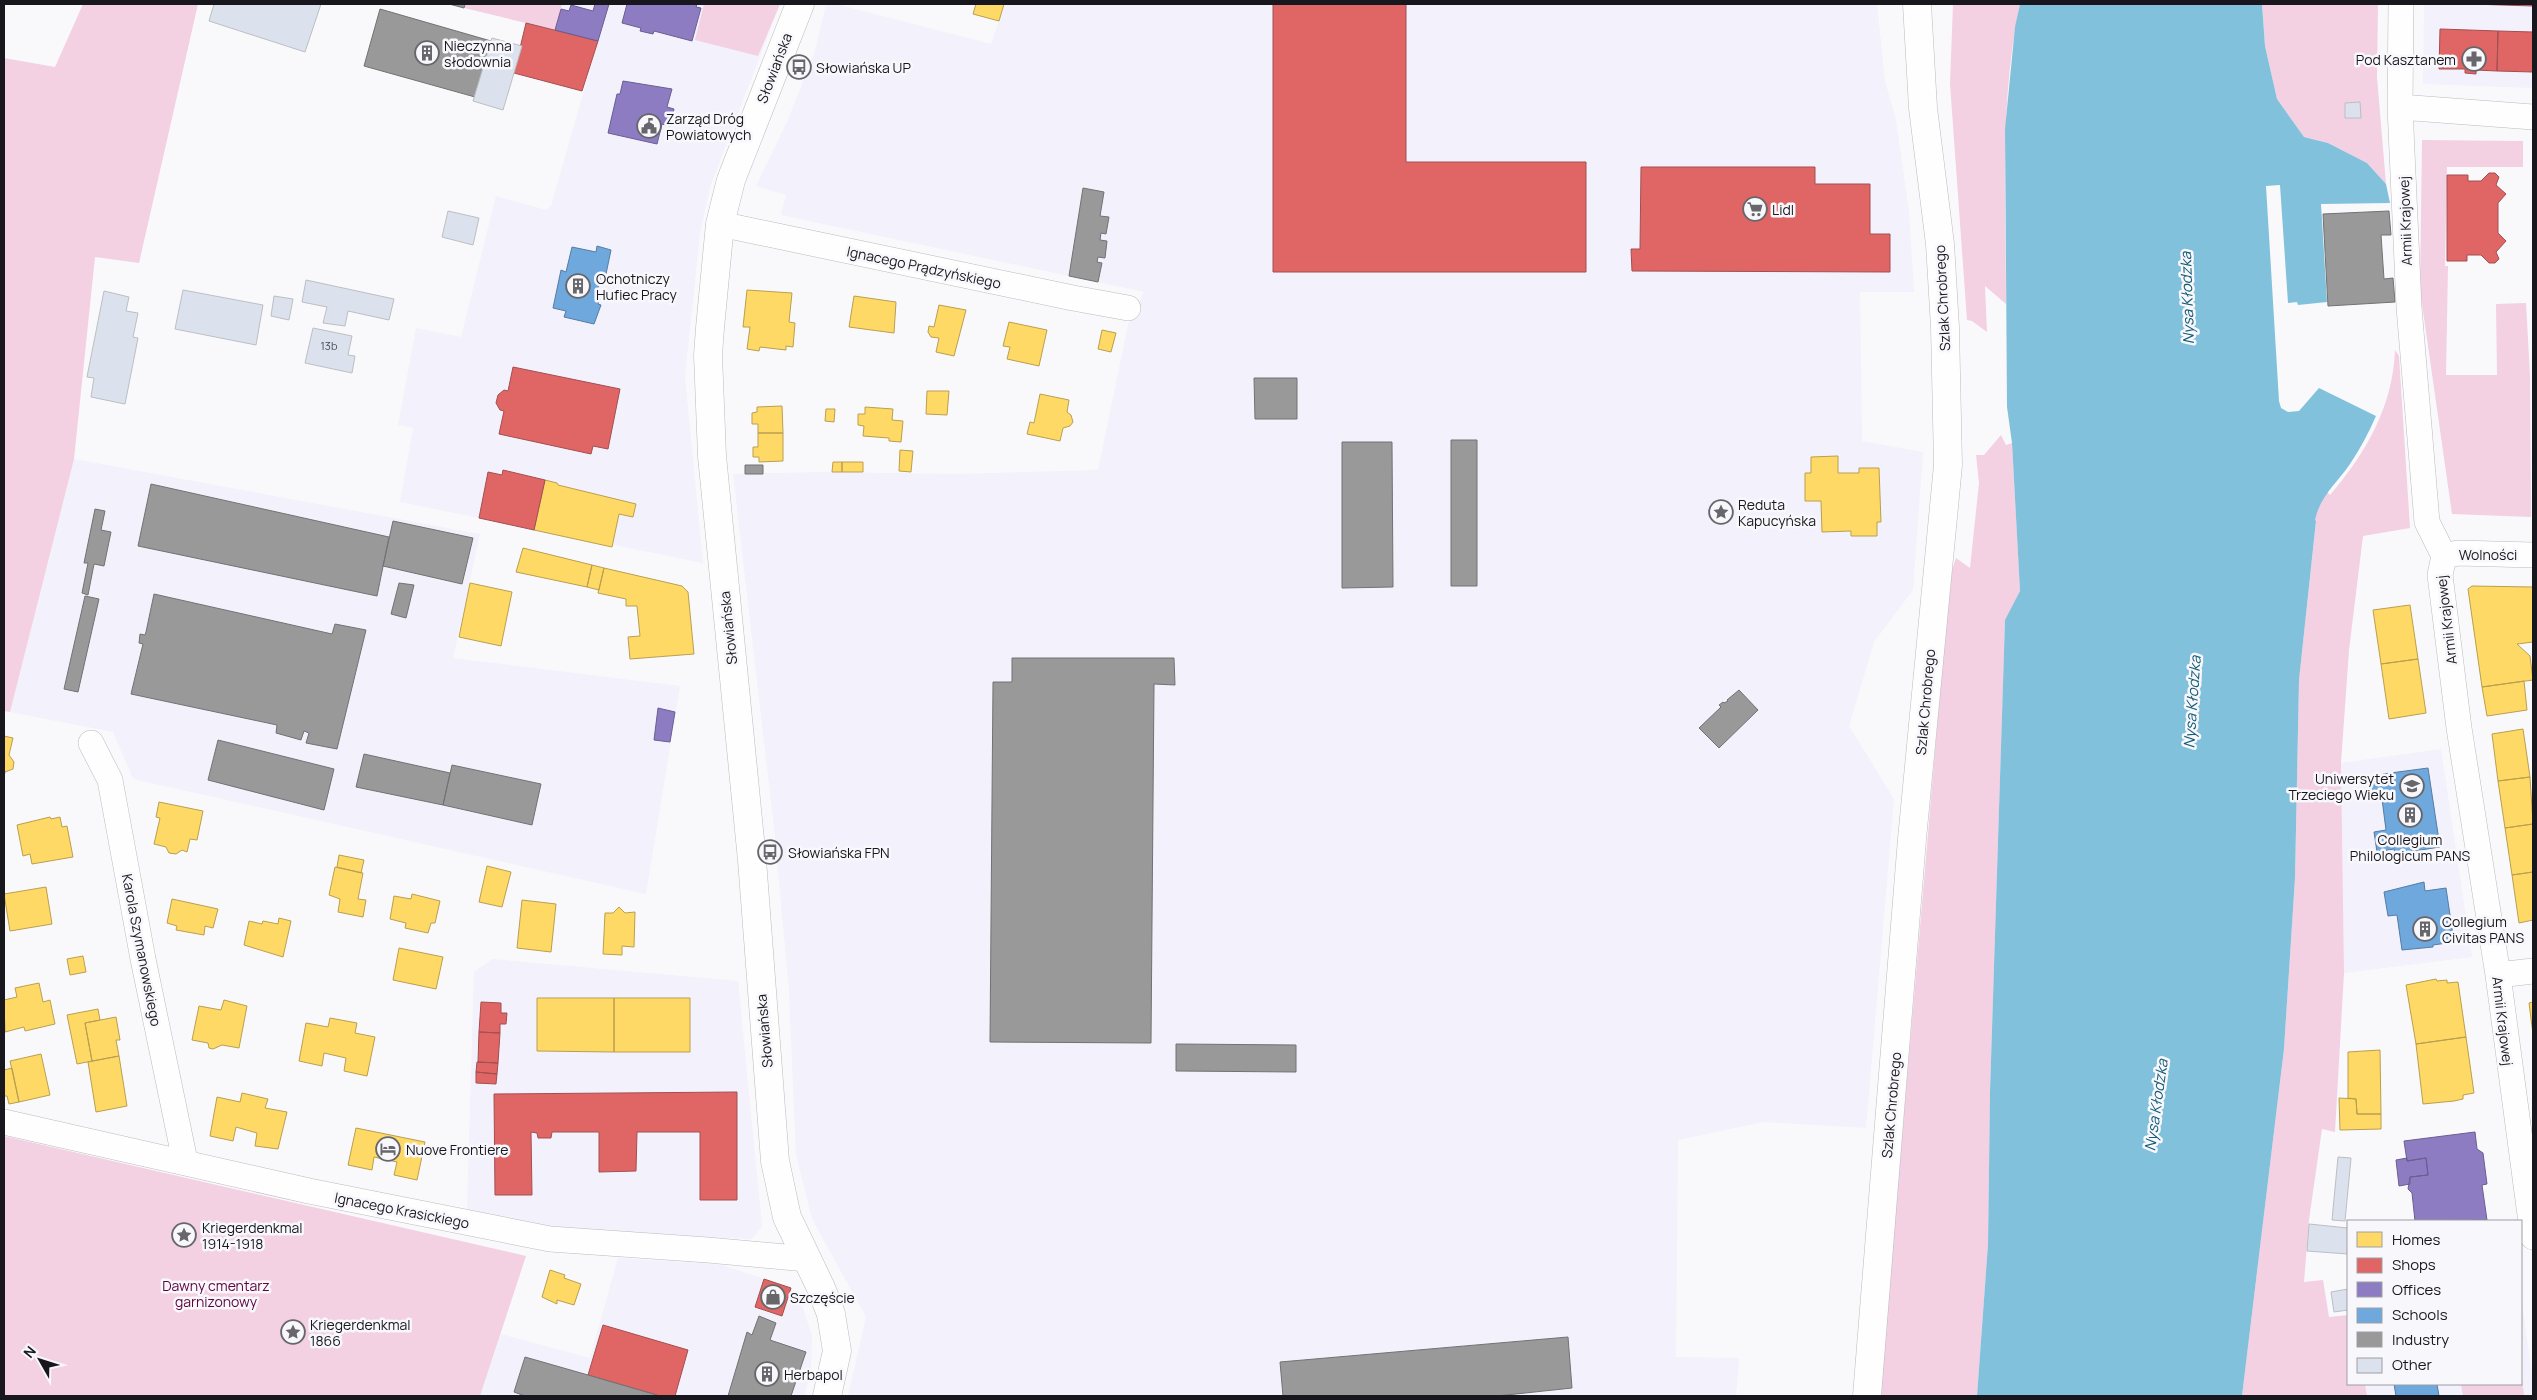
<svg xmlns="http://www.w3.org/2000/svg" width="2537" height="1400" font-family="Manrope,sans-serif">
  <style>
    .built { fill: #f2f1fc }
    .green { fill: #f3d0e2 }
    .water { fill: #81c1dc }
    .homes { fill: #ffd966; stroke: #b99f50 }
    .shops { fill: #e06666; stroke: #a44e50 }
    .offices { fill: #8e7cc3; stroke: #6a5e91 }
    .schools { fill: #6fa8dc; stroke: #557ca3 }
    .industry { fill: #999; stroke: #727274 }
    .building { fill: #dce2ed; stroke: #bcbec2 }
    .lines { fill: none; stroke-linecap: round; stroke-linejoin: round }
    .minor-casing { stroke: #bbbbbf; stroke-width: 26 }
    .tertiary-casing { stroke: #bbbbbf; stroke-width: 29 }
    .secondary-casing { stroke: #bbbbbf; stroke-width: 29 }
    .minor { stroke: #fefefe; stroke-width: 25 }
    .tertiary { stroke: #fefefe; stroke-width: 28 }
    .secondary { stroke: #fefefe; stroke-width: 28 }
    .labels { text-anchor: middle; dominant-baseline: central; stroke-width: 5; stroke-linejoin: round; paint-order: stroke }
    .number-label { font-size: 11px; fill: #484a51 }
    .poi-label { font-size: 14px; fill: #17171d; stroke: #f8f8fc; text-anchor: start }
    .street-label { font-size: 14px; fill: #17171d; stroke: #f8f8fc }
    .park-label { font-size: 14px; fill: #5f033e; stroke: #f8f8fc }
    .water-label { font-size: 15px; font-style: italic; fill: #135b75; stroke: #f8f8fc }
  </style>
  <rect width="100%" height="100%" fill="#f9f9fb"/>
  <path class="built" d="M562 4H780L710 187 700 234 685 377 703 563 400 502 413 428 398 425 416 328 461 337 496 196 546 210 551 206 598 41 555 30Z
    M826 4H836L991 44 1005 4H1877L1885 81 1896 120 1909 211 1914 292H1860L1862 441 1923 452 1913 590 1874 642 1849 726 1894 799 1866 1128 1764 1122 1678 1140 1676 1357 1739 1358 1736 1396H848L866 1317 812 1219 796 1155 789 991 774 828 733 474 825 472 956 474 1098 470 1128 325 1144 292 781 215 786 195 756 186 787 122 815 51Z
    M2424 4H2533V88L2423 84Z
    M74 459 480 534 453 658 680 686 646 894 133 779 113 732 10 712Z
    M2441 749 2472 957 2344 973 2341 763Z
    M492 959 738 981 762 1226 752 1239 559 1230 467 1210 474 972Z
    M618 1258 719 1264 791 1288 801 1301 812 1336 811 1372 804 1396H480L501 1334 590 1358Z
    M2521 1296 2533 1382V1396H2367L2365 1384H2521Z"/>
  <path class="green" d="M83 4H198L139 263 95 257 74 459 10 712 4 711V58L55 67Z
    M465 4H562L555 30 464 8Z
    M704 4H780L758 56 695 40Z
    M1953 4H2020C1999 102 2006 204 2006 304L1985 286 1987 332 1972 321 1967 320 1950 84Z
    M2262 4H2378L2377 77 2386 184 2367 163 2328 143 2304 137 2277 99 2265 46Z
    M2422 140 2523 141V167H2447L2445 266H2448L2446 375H2497L2496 304 2526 303 2530 376 2531 517 2452 514 2420 290Z
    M2395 350 2399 356 2410 528 2363 536 2349 650 2341 763 2344 973 2335 1132 2322 1129 2309 1220 2304 1282 2323 1280 2329 1317 2348 1315V1384H2365L2367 1396H2242L2284 1049 2295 878 2299 680 2316 522 2315 520 2317 507 2327 492 2330 495C2366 453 2393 406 2395 350Z
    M2001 435 2006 445 2012 443 2020 591 2005 621 1990 1092 1988 1244 1977 1396H1880L1950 576 1956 558 1970 568 1979 483 1976 455H1984Z
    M4 1136 526 1256 480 1396H4Z
    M2521 1369 2524 1396H2463L2461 1384H2521Z"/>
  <path class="water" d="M2020 4H2262L2265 46 2277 99 2304 137 2328 143 2367 163 2386 184 2390 203 2321 204 2327 302 2298 305 2297 302 2288 303 2280 185 2266 186 2279 401 2281 408 2288 412 2299 411 2319 388 2376 416C2369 432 2360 449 2350 464 2337 483 2320 496 2315 520L2316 521 2299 680 2295 878 2284 1049 2242 1396H1977L1988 1244 1990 1092 2005 620 2020 591 2012 443 2007 407 2005 129 2015 27Z"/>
  <path class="homes" d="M976 4H1004L999 21 973 14Z
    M747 290 792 293 789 322 795 323 793 347 786 346V350L760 347 759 351 747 349 750 327H743Z
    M854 296 896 302 894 333 849 327Z
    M939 305 966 310 954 356 936 352 939 338 931 337 928 332 929 326 934 327Z
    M1009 322 1047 330 1039 366 1007 359 1010 347 1003 346Z
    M1102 330 1116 333 1111 352 1098 349Z
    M927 391H949L947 415 926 414Z
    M1040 394 1069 400 1067 412 1071 415 1073 422 1070 426 1063 428 1060 441 1027 434 1030 422 1034 423Z
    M782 406 783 433H758V424H752V413L757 412V407Z
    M865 407 893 409 892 420 903 421 901 442 889 441V438L863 436 864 426 858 425V414H865Z
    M826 409H835L834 422 825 421Z
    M758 433H783V461L759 462V457H753V447H758Z
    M900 450 913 451 911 472 899 471Z
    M1838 456V473H1859V468H1879L1881 522H1877V536H1851V531L1822 532 1821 501H1805V473H1811V457Z
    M833 462H842V472H832Z
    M842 462H863V472H842Z
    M545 480 557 483 558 485 636 504 633 517 619 514 612 547 534 530Z
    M523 548 592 565 587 587 516 572Z
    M592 565 604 568 599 590 587 587Z
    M604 568 682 586 688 592 694 654 630 659 628 637 640 636 637 606H626V599L598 593Z
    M470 583 512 592 501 646 459 637Z
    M2472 586 2533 587V642L2517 644 2530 656 2533 680 2482 687 2468 589Z
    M2410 605 2418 659 2381 664 2373 610Z
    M2418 659 2426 713 2389 719 2381 664Z
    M2524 681 2527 710 2487 716 2482 687Z
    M2523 729 2530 777 2498 781 2492 734Z
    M4 736 13 738 9 755 14 762 13 769 5 772 4 777Z
    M2530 777 2533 824 2505 828 2498 781Z
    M159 802 203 811 197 840 190 839 187 852 182 850 176 854 169 853 166 847 154 844 160 818 156 817Z
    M50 817 51 819 60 817 62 827 67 826 73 857 32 864 30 854 23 856 17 825Z
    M2533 824V872L2512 875 2505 828Z
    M339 855 364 860 361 873 337 867Z
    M487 866 511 872 502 907 479 902Z
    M335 867 363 873 358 899 366 900 363 917 338 912 340 899 329 895Z
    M2533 872V920L2519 923 2512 875Z
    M46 887 52 924 10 931 4 894Z
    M412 894 440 901 435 923H431L428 933 405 928 406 923 390 919 394 896 411 899Z
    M172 899 218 909 213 928 205 926 204 935 176 930 177 926 167 923Z
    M522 900 556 904 551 952 517 948Z
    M619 907 625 913 635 912 634 947 622 946V955L603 954 605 913H613Z
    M279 918 291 921 283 957 244 945 249 921 262 924 263 921 278 924Z
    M399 948 443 957 436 989 393 980Z
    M83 956 86 972 70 975 67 959Z
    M2436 979 2437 981 2447 980V983L2458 982 2466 1037 2416 1044 2406 985Z
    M39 983 43 1002 50 1000 55 1024 25 1031 24 1027 5 1032 4 1000 17 997 15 988Z
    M537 998H614V1052L537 1051Z
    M614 998H690V1052H614Z
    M224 1000 247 1006 239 1048 222 1045 213 1049 209 1048 208 1043 192 1040 199 1006 221 1010Z
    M2533 1002V1034L2529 1003Z
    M98 1009 100 1020 85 1023 92 1061 77 1064 67 1015Z
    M116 1017 120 1040H116L119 1056 92 1061 85 1023Z
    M330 1018 357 1023 355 1033 375 1037 367 1076 344 1071 346 1058 324 1053 322 1066 299 1061 306 1023 328 1027Z
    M2466 1037 2474 1093 2463 1095V1099L2454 1101 2423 1104 2416 1044Z
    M2380 1050 2381 1114H2357L2356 1099 2348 1098V1052Z
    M41 1054 50 1095 19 1102 10 1061Z
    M119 1056 127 1106 96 1112 88 1062Z
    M12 1068 19 1102 9 1104 7 1096H4V1070Z
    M242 1093 268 1099 265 1108 287 1112 278 1149 255 1146 257 1133 236 1127 233 1141 210 1136 217 1097 240 1102Z
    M2339 1098 2356 1099 2357 1114H2381V1129L2340 1130Z
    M356 1128 425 1142 417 1180 394 1175 397 1162 374 1157 372 1170 348 1165Z
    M550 1270 565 1275 564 1278 581 1284 574 1305 557 1300V1304L542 1297Z"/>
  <path class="shops" d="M1273 4H1406V162H1586V272H1273Z
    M2472 4H2533V6Z
    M526 23 598 41 582 91 514 73Z
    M2440 29 2498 31 2497 71 2476 70V74L2465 73V69H2439Z
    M2498 31 2533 32V72L2497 71Z
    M1641 167H1815V184H1870V234H1890V272L1632 271 1631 249H1640Z
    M2489 173H2495L2499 177 2496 185 2506 194 2498 203V233L2506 241 2496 252 2499 259 2495 263H2489L2481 255H2467V261H2447V175H2468V181H2481Z
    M513 367 620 389 608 449 593 446 591 454 499 434 504 411 500 410 496 403 498 395 504 390 508 391Z
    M503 470 545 480 534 530 479 518 488 472 502 475Z
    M481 1002 501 1003V1013H507L506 1024H500V1033L479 1032Z
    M479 1032 500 1033 498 1063 478 1062Z
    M477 1062 498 1063 497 1074 476 1072Z
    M476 1072 497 1074 496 1084 476 1083Z
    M737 1092V1200H700V1132H637L636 1171 599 1172V1132H552L551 1138H538L537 1133 531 1132 532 1195H495L494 1094Z
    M764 1279 791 1288 782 1316 755 1307Z
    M603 1325 688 1350 675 1396H660L588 1375Z"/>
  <path class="offices" d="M595 4H609L598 41 555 30 561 9 569 11 571 5 593 11Z
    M627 4H697L696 7 701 8 692 41 654 31 653 34 640 31 641 28 622 23Z
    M623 81 672 89 667 107 674 109 670 126 662 124 657 144 608 133 617 94H620Z
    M658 708 675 712 670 742 654 740Z
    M2475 1132 2477 1149 2483 1153 2487 1184 2482 1185 2487 1220 2415 1221 2412 1193 2408 1189 2410 1177 2428 1175 2426 1158 2407 1161 2404 1141Z
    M2407 1158V1161L2426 1158 2428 1175 2410 1177V1184L2399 1186 2396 1160Z"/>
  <path class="schools" d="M597 246 611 250 606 274 601 273 596 298 600 299 598 304 601 305 594 324 564 317 566 311 553 308 561 270 566 272 572 247 596 252Z
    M2428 768 2440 847 2395 854 2394 849 2377 852 2374 832 2386 830 2382 799 2370 800 2367 781 2384 778 2383 774Z
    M2424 882 2425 891 2446 888 2454 942 2433 945V947L2402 950 2397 915 2388 916 2384 892Z
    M2394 1384H2437L2439 1396H2396Z"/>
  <path class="industry" d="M449 4H465L464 8Z
    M380 9 491 41 475 97 364 66Z
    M1083 188 1104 192 1100 216 1109 217 1106 234 1101 233 1100 240 1107 241 1105 258 1098 257 1097 262 1102 263 1098 282 1069 276Z
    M2389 211 2391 235H2381L2384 279 2393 278 2395 302 2328 306 2323 214Z
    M1254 378H1297V419H1255Z
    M1451 440H1477V586H1451Z
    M1342 442H1392L1393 587 1342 588Z
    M745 465H763V474H745Z
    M151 484 389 537 377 596 138 546Z
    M95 509 105 511 101 530 111 532 104 566 94 564 88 595 82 593 88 563H84Z
    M393 521 473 538 462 584 383 566Z
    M399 583 414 585 406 618 391 614Z
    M154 594 332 634 335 624 366 630 337 749 306 743 309 733 304 731 301 740 276 733 277 725 131 694 143 644 139 643 140 634 145 635 146 632Z
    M85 596 99 599 78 692 64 689Z
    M1012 658H1174L1175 685 1154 684 1151 1043 990 1042 993 682H1012Z
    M1739 690 1758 710 1719 748 1699 728 1721 707 1719 705 1723 702 1724 703 1728 701 1727 700Z
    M218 740 334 769 324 810 208 780Z
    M364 754 450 773 443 805 356 787Z
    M452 765 541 784 532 825 443 805Z
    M1176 1044 1296 1045V1072L1176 1071Z
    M759 1316 776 1323 770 1340 806 1352 791 1396H728L747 1332 752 1335Z
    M1568 1337 1572 1388 1497 1396H1283L1280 1362Z
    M525 1357 588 1375 660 1396H525L514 1392Z"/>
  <path class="building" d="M214 4H321L305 52 209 21Z
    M492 38 522 46 503 110 473 101Z
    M2360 102 2361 118H2345V103Z
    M448 211 479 218 473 245 442 237Z
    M306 280 394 299 389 320 348 311 345 326 323 323 327 307 302 302Z
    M183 290 263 305 256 345 175 329Z
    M104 291 129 297 126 311 138 313 133 337 138 338 125 404 91 397 94 378 87 377Z
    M274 296 293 299 289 320 271 316Z
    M313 328 352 336 348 355 355 356 352 373 305 363Z
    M2338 1157 2351 1158 2345 1221 2332 1220Z
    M2309 1224 2348 1228V1254L2307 1251Z
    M2348 1289V1310L2334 1312 2331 1292Z"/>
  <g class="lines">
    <g class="minor-casing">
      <path id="minor" d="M2401 4 2400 107 2409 307 2427 522 2444 556 2440 575 2459 728 2498 975 2533 1237
        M2400 107 2533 117
        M720 224 1073 298 1128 308
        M2444 556 2458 553 2533 555
        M91 743 110 780 143 959 185 1161
        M2498 975 2533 971
        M4 1122 309 1191 550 1239 708 1250 807 1259"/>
    </g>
    <g class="tertiary-casing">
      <path id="tertiary" d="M800 4 731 180 720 224 710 328 708 355 712 456 752 860 775 1161 787 1217 821 1288 831 1314 837 1351 827 1396"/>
    </g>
    <g class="secondary-casing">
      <path id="secondary" d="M1867 1396 1912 839 1948 465 1945 327 1940 244 1923 108 1917 4"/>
    </g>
    <use href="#minor" class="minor"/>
    <use href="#tertiary" class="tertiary"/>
    <use href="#secondary" class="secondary"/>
  </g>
  <defs>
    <g id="building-ring" transform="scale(1.25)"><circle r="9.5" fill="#f8f8fc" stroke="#66666b" stroke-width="1.5"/><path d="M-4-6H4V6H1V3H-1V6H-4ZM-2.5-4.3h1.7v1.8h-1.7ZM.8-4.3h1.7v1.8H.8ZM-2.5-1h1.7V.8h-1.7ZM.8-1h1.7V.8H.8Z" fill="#66666b"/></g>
    <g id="pharmacy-ring" transform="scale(1.25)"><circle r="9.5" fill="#f8f8fc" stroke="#66666b" stroke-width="1.5"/><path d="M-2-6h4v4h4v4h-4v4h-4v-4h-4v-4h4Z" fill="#66666b"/></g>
    <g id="bus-ring" transform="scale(1.25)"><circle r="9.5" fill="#f8f8fc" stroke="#66666b" stroke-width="1.5"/><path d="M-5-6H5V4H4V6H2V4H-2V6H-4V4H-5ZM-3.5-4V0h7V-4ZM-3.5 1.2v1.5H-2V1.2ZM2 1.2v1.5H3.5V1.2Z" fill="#66666b"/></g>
    <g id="civic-ring" transform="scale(1.25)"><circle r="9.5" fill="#f8f8fc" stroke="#66666b" stroke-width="1.5"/><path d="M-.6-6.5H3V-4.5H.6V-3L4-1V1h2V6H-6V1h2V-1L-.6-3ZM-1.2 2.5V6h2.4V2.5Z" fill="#66666b"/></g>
    <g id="supermarket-ring" transform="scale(1.25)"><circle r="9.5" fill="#f8f8fc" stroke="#66666b" stroke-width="1.5"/><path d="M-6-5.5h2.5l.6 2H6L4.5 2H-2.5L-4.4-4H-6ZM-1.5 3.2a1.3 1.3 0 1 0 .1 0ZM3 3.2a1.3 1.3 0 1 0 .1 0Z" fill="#66666b"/></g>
    <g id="sight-ring" transform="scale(1.25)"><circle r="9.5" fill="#f8f8fc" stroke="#66666b" stroke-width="1.5"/><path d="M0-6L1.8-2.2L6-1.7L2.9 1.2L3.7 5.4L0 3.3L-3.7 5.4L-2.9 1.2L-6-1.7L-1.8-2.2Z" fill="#66666b"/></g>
    <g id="university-ring" transform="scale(1.25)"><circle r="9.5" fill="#f8f8fc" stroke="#66666b" stroke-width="1.5"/><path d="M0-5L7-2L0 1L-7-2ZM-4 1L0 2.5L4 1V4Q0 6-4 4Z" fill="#66666b"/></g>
    <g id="hotel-ring" transform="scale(1.25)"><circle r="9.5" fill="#f8f8fc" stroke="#66666b" stroke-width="1.5"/><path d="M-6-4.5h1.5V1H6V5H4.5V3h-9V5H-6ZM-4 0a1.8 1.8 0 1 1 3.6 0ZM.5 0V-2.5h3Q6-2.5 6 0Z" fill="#66666b"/></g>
    <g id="shop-ring" transform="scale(1.25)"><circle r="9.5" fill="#f8f8fc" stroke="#66666b" stroke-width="1.5"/><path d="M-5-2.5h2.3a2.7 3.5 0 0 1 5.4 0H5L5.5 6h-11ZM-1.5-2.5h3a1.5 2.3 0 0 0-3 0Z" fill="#66666b"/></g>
  </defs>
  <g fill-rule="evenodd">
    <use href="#building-ring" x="427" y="53"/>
    <use href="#pharmacy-ring" x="2474" y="59"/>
    <use href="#bus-ring" x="799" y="67"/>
    <use href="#civic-ring" x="649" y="126"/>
    <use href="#supermarket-ring" x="1755" y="209"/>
    <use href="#building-ring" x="578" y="286"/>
    <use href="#sight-ring" x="1721" y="512"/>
    <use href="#university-ring" x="2412" y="786"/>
    <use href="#building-ring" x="2410" y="815"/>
    <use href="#bus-ring" x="770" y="852"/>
    <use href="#building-ring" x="2425" y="929"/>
    <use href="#hotel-ring" x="388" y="1149"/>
    <use href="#sight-ring" x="184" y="1235"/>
    <use href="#shop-ring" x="773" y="1297"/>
    <use href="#sight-ring" x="293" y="1332"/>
    <use href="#building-ring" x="767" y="1374"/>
  </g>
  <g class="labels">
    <g class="number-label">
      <text x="329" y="345">13b</text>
    </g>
    <g class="poi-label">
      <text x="444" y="45">Nieczynna<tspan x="444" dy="16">słodownia</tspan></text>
      <text x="2456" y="59" text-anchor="end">Pod Kasztanem</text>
      <text x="816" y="67">Słowiańska UP</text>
      <text x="666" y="118">Zarząd Dróg<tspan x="666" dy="16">Powiatowych</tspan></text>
      <text x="1772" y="209">Lidl</text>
      <text x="596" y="278">Ochotniczy<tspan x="596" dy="16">Hufiec Pracy</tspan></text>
      <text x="1738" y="504">Reduta<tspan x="1738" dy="16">Kapucyńska</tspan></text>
      <text x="2394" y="778" text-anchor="end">Uniwersytet<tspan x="2394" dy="16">Trzeciego Wieku</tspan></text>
      <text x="2410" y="839" text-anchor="middle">Collegium<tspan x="2410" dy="16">Philologicum PANS</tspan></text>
      <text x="788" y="852">Słowiańska FPN</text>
      <text x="2442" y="921">Collegium<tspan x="2442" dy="16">Civitas PANS</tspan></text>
      <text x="406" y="1149">Nuove Frontiere</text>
      <text x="202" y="1227">Kriegerdenkmal<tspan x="202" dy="16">1914-1918</tspan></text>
      <text x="790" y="1297">Szczęście</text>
      <text x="310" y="1324">Kriegerdenkmal<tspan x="310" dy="16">1866</tspan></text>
      <text x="784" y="1374">Herbapol</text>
    </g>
    <g class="street-label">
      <text transform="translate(774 68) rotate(-69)">Słowiańska</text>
      <text transform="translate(2405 221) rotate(-92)">Armii Krajowej</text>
      <text transform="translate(924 267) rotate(12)">Ignacego Prądzyńskiego</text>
      <text transform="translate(1942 298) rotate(-93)">Szlak Chrobrego</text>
      <text x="2488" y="554">Wolności</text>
      <text transform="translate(2446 620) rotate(-97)">Armii Krajowej</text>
      <text transform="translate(728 628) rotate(-96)">Słowiańska</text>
      <text transform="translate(1925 702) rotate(-85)">Szlak Chrobrego</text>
      <text transform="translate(142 950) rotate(79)">Karola Szymanowskiego</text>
      <text transform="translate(2503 1021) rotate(83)">Armii Krajowej</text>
      <text transform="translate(764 1031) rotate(-95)">Słowiańska</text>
      <text transform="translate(1891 1105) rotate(-85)">Szlak Chrobrego</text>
      <text transform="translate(402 1210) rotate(11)">Ignacego Krasickiego</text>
    </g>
    <g class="park-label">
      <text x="216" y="1285">Dawny cmentarz<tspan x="216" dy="16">garnizonowy</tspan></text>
    </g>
    <g class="water-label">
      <text transform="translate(2187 298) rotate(-92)">Nysa Kłodzka</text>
      <text transform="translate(2192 702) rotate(-86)">Nysa Kłodzka</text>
      <text transform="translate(2156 1105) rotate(-82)">Nysa Kłodzka</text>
    </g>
  </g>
  <rect width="2537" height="1400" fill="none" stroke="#17171d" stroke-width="10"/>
  <rect x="2347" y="1220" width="175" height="165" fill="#f8f8fc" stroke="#9e9ea3"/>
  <rect x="2357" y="1232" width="25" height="15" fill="#ffd966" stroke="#9e9ea3"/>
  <text x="2392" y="1245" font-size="15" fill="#17171d">Homes</text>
  <rect x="2357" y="1258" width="25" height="15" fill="#e06666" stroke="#9e9ea3"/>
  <text x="2392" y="1270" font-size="15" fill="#17171d">Shops</text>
  <rect x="2357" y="1282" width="25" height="15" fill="#8e7cc3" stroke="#9e9ea3"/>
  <text x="2392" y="1295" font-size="15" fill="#17171d">Offices</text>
  <rect x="2357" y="1308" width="25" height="15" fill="#6fa8dc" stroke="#9e9ea3"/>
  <text x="2392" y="1320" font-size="15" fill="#17171d">Schools</text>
  <rect x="2357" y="1332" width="25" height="15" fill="#999999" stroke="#9e9ea3"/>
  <text x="2392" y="1345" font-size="15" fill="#17171d">Industry</text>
  <rect x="2357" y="1358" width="25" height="15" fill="#dce2ed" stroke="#9e9ea3"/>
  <text x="2392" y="1370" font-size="15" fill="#17171d">Other</text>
  <g transform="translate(40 1360) rotate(309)" stroke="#f8f8fc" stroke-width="4" paint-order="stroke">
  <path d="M0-4L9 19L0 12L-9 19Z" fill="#17171d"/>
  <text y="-8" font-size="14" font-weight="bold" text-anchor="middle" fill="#17171d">N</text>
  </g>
</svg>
